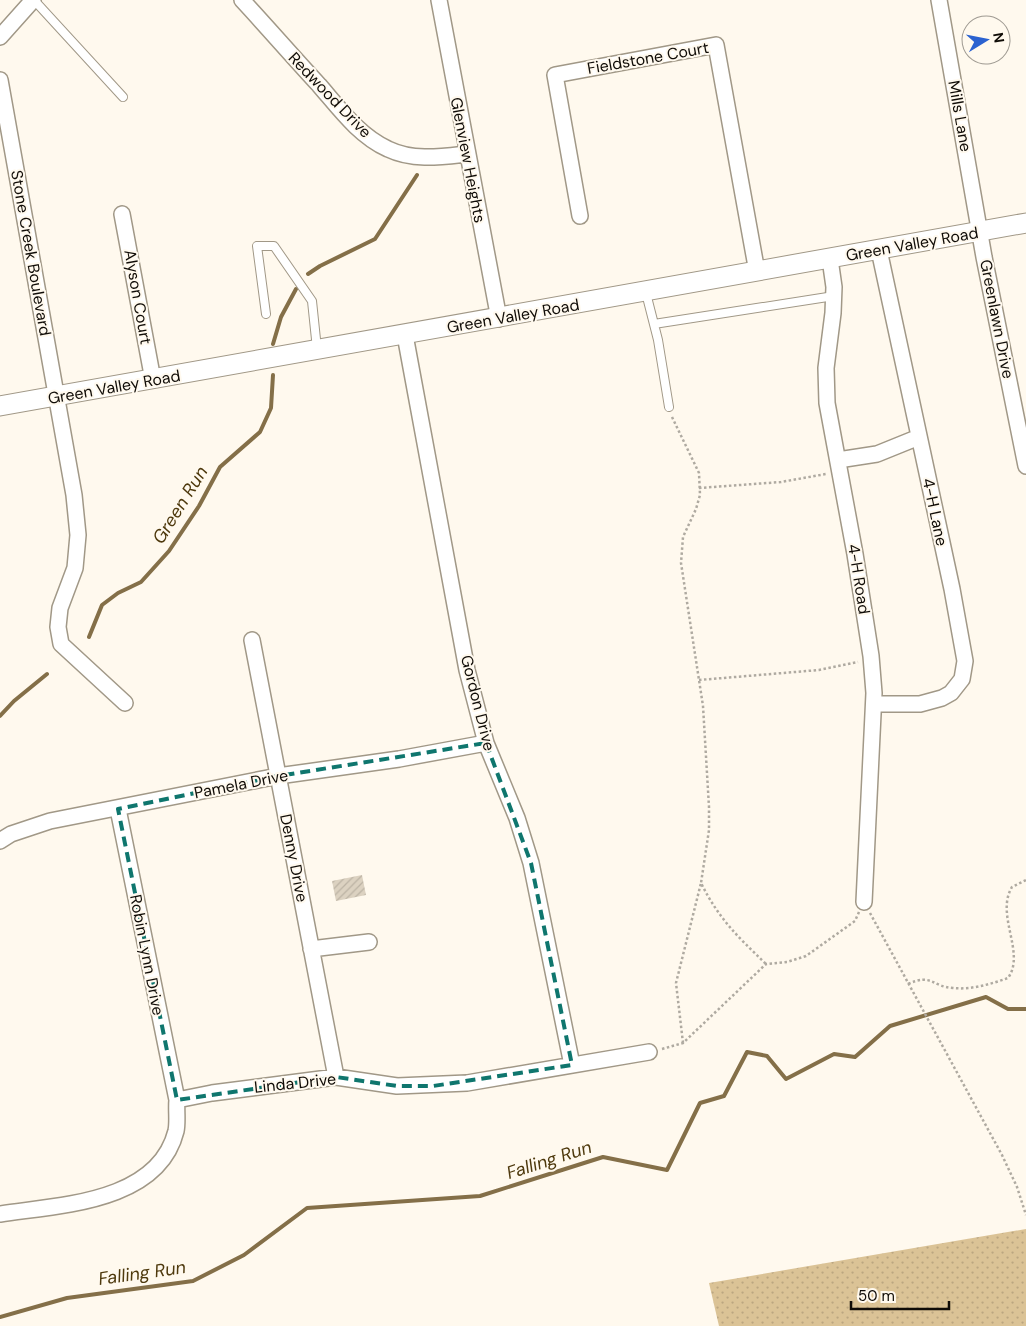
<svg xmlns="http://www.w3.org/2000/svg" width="1026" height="1326" font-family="'DM Sans',sans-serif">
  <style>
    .grass { fill: url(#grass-dots) }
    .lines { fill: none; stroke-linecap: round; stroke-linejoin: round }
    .stream { stroke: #846f48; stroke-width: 4 }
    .building { fill: url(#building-hatch) }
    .service-casing { stroke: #a19887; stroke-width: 10 }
    .minor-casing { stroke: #a19887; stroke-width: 18 }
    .tertiary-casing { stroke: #a19887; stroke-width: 21 }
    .path { stroke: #afaaa1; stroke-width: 2.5; stroke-dasharray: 2.5 2.5; stroke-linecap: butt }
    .service { stroke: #fff; stroke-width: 8 }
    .minor { stroke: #fff; stroke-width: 15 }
    .tertiary { stroke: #fff; stroke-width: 19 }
    .marked { fill: none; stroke: #0f766e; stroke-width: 4; stroke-dasharray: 10 6; stroke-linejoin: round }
    .labels { text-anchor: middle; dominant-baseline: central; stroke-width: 4; stroke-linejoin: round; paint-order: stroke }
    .street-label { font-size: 16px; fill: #100c07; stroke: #fff9ee }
    .water-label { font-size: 18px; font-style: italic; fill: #4e390d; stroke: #fff9ee }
  </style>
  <defs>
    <pattern id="grass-dots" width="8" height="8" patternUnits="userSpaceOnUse" patternTransform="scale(1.25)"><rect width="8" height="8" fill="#dbc396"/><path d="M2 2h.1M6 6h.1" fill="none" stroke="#bba680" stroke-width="1.8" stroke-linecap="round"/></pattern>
    <pattern id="building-hatch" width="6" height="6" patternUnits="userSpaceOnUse" patternTransform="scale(1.25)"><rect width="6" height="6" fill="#dcd2c1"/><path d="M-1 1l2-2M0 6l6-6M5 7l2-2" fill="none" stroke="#bcb3a4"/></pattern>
  </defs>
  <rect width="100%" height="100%" fill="#fff9ee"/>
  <path class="grass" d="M1026 1229V1326H719L709 1283Z"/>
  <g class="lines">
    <path class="stream" d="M308 274 320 266 375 239 417 175
      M273 344 281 317 296 289
      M89 637 102 605 118 593 141 582 169 551 199 506 220 467 260 432 271 408 273 375
      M0 716 14 701 47 674
      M0 1317 67 1298 193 1281 244 1255 307 1208 480 1196 603 1157 667 1170 700 1103 724 1096 747 1052 767 1056 786 1079 834 1054 855 1057 890 1026 986 997 1008 1009H1026"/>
  </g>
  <path class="building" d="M362 875 366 895 336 901 332 881Z"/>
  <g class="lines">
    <g class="service-casing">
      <path id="service" d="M34 0 123 97
        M646 293 658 340 669 407
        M266 314 257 246H274L312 301 317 349
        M654 324 834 296"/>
    </g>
    <g class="minor-casing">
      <path id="minor" d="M242 0C268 28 293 57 319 85 339 108 359 136 388 149 413 161 440 157 466 154
        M439 0 499 319
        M939 0 984 257 1026 466
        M0 37 33 0
        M0 80 74 495 78 535 75 568 60 608 58 627 61 644 125 703
        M122 214 153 380
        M580 216 555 75 716 45 757 272
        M830 259 834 287 833 313 826 368 827 403 855 554 871 656 874 693 864 902
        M405 335 467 670 486 743 517 818 531 863 572 1065
        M838 460 877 454 919 437
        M252 640 336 1077
        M874 704H920L942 698 951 693 962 679 965 661 952 589 879 250
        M118 809 177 1100
        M0 841 11 834 50 821 278 776 399 759 486 743
        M311 949 369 942
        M0 1214C59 1205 158 1203 176 1131 178 1122 176 1110 177 1100L212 1093 336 1077 397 1086 467 1083 649 1052"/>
    </g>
    <g class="tertiary-casing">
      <path id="tertiary" d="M0 406 1026 223"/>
    </g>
    <path class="path" d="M672 417 699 473 700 495 696 509 683 537 681 563 703 706 709 807V830L701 883
      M699 488 781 482 826 474
      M699 680 819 670 858 662
      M870 913 1002 1155 1017 1187 1026 1215
      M908 984C932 973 933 987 953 988 971 990 991 984 1008 978 1026 953 995 915 1012 887L1026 880
      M683 1043 676 983 701 883C719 919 737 936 766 964
      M662 1049 683 1043 766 964 787 962 806 956 855 921 859 912"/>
    <use href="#service" class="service"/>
    <use href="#minor" class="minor"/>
    <use href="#tertiary" class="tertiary"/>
  </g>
  <path class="marked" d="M486 743 531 863 572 1065 433 1086H397L336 1077 177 1100 118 809 278 776Z"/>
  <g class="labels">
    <g class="street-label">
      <text transform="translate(648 58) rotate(-10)">Fieldstone Court</text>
      <text transform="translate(330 95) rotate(46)">Redwood Drive</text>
      <text transform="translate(960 116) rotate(80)">Mills Lane</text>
      <text transform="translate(468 160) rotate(79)">Glenview Heights</text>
      <text transform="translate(912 244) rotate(-10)">Green Valley Road</text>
      <text transform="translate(31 253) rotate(80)">Stone Creek Boulevard</text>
      <text transform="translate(138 297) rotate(80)">Alyson Court</text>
      <text transform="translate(513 316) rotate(-10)">Green Valley Road</text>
      <text transform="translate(997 319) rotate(79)">Greenlawn Drive</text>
      <text transform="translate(114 387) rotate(-10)">Green Valley Road</text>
      <text transform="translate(935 512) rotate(78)">4-H Lane</text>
      <text transform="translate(859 579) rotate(81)">4-H Road</text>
      <text transform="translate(478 703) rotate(76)">Gordon Drive</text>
      <text transform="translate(241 784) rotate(-11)">Pamela Drive</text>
      <text transform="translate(294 858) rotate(79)">Denny Drive</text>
      <text transform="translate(147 955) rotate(79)">Robin Lynn Drive</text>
      <text transform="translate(295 1083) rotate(-6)">Linda Drive</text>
    </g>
    <g class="water-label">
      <text transform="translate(180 505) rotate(-58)">Green Run</text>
      <text transform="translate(549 1160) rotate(-18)">Falling Run</text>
      <text transform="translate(142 1273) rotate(-8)">Falling Run</text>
    </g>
  </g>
  <g transform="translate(986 40) rotate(80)"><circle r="24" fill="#fff9ee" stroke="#9f9a92"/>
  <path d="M0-4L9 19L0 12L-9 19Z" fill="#2b62d0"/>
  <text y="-8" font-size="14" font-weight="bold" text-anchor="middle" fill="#100c07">N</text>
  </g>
  <path d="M851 1301v8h98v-8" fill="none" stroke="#100c07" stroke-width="2.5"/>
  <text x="858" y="1301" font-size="15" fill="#100c07" stroke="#fff9ee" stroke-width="4" paint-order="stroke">50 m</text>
</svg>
